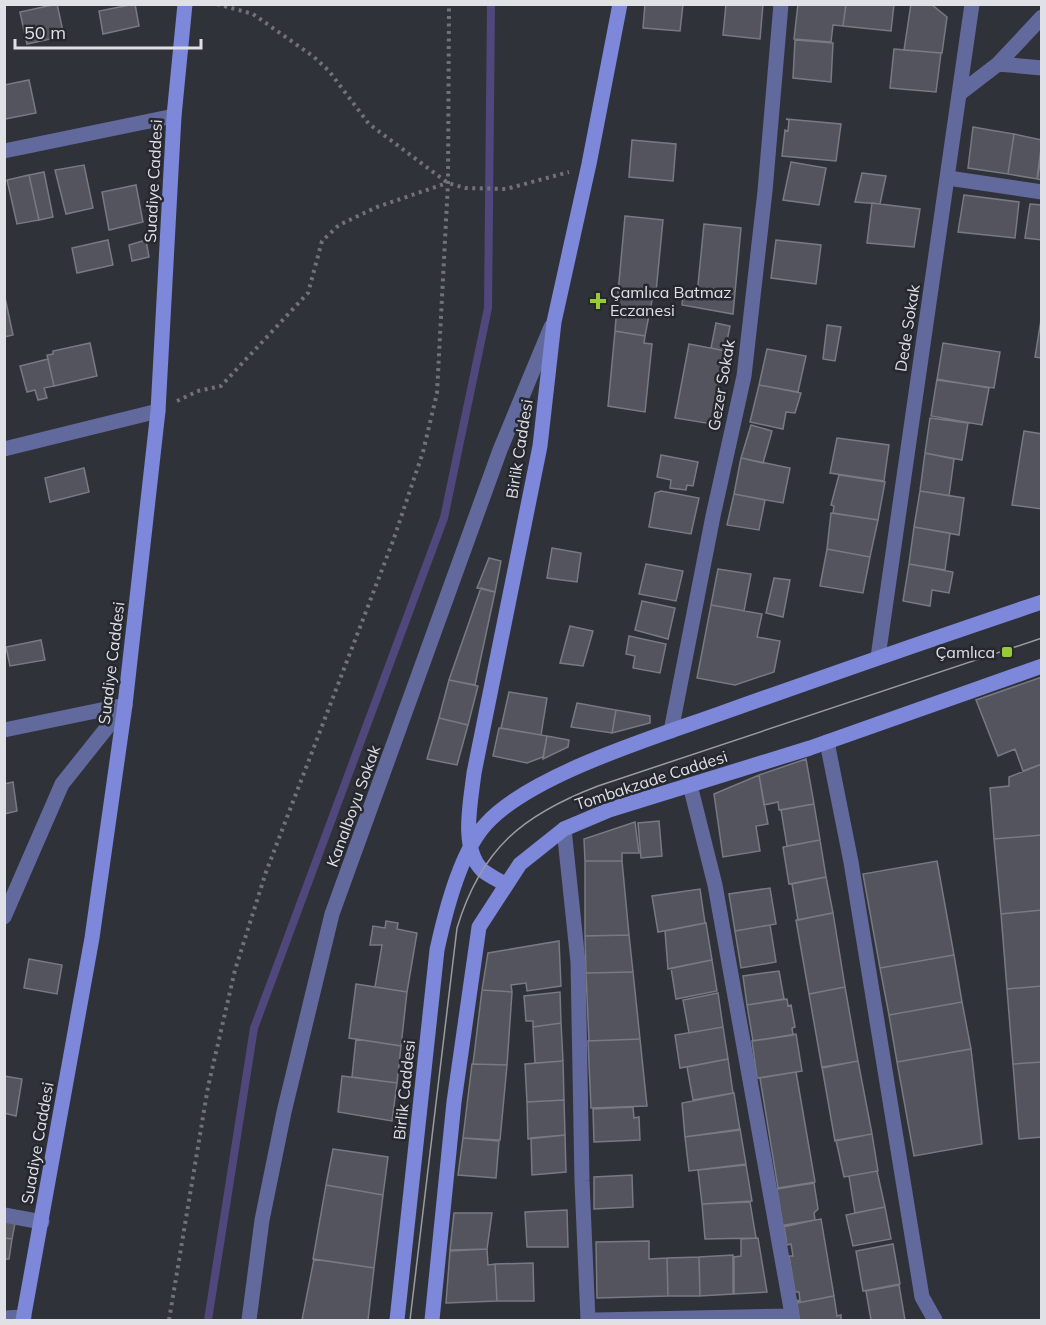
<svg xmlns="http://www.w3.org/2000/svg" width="1046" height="1325" font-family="Mulish,sans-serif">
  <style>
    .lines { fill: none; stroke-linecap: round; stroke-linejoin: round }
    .stream { stroke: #50487c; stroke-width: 8 }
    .building { fill: #53545d; stroke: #787a83; stroke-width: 1.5 }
    .path { stroke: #717279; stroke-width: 4; stroke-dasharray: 3 4.5; stroke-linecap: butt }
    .street { stroke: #626a9d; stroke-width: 15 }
    .secondary { stroke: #7d88da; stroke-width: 15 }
    .tram { stroke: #9a9ca2; stroke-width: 1.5 }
    .poi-dot { fill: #99cb36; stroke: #26282f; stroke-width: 2 }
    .labels { text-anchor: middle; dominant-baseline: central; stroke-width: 5; stroke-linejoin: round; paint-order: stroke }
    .street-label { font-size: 16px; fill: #e0e1e6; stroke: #26282f }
    .poi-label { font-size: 16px; fill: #e0e1e6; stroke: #26282f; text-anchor: start }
  </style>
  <rect width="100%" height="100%" fill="#30323a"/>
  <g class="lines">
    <path class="stream" d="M208 1320 254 1028 444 518 488 308 491 4"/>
  </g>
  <path class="building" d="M57 4 64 36 27 44 20 12Z
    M135 4 139 26 103 34 99 11Z
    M645 4H683L680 31 643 28Z
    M726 4H763L760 39 723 35Z
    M798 4H846L843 26 833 25 831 42 794 39Z
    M846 4H894L891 31 843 26Z
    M911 4H931L947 17 942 53 904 50Z
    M795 40 833 43 831 82 793 78Z
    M894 49 941 53 936 92 890 88Z
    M29 80 36 113 5 119 4 85Z
    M786 119 841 124 836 161 782 156 785 130 788 131 789 120Z
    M973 127 1014 134 1008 174 968 168Z
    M1014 134 1042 140 1037 179 1008 174Z
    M632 140 676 144 673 181 629 177Z
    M1042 154V180L1037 179Z
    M791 162 826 168 819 205 783 200Z
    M84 165 93 208 66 214 55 170Z
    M44 172 53 217 39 220 29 175Z
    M862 173 886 176 880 204 855 202Z
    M29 175 39 220 17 224 7 180Z
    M136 185 143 222 109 230 102 192Z
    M964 195 1019 202 1015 238 958 232Z
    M872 203 920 209 914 247 867 243Z
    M1030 204 1042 205V240L1025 238Z
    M625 216 663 220 656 292H652V299L618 293Z
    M704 224 741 228 733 314 682 305 683 293 697 295Z
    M108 240 113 265 77 273 72 248Z
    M146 240 149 257 132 261 129 245Z
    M776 240 821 245 816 284 771 278Z
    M4 293 13 335 4 337Z
    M618 294 652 300 645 336 615 331Z
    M1041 320H1042V358L1035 357Z
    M716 323 730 326 725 351 711 348Z
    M827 325 841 327 835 361 823 359Z
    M615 331 645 336 644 343 652 344 645 412 608 406Z
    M90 343 97 376 54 386 47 355 53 354V351Z
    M943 343 1000 352 994 388 937 380Z
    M689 344 726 351 712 424 675 418Z
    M767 349 806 356 798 392 759 385Z
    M48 359 54 386 44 388 47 398 38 400 35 390 27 392 20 366Z
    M937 379 989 388 982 425 931 416Z
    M759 385 801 393 795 413 786 412 783 429 750 422Z
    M930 418 968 423 962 460 925 453Z
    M751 425 772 431 763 463 741 458Z
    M1024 431 1042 434V509L1012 505Z
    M837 438 889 445 884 481 830 473Z
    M925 453 954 459 949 496 920 491Z
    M661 455 698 462 693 486 687 485 686 490 670 488 671 480 657 477Z
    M741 458 790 468 783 503 734 494Z
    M84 468 89 492 50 502 45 478Z
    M839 475 885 482 878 520 833 513 834 506 831 505Z
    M661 491 699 498 691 534 649 527 655 493Z
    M920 491 964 498 959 535 914 527Z
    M734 494 765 500 759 530 727 525Z
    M831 513 878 520 870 557 827 549Z
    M914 527 950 533 945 570 909 564Z
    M552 548 581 553 577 582 547 578Z
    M827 549 870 557 863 593 820 586Z
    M489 558 501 561 495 592 477 588Z
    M646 564 683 571 676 601 639 594Z
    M909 564 953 572 949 593 932 590 930 606 903 601Z
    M718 569 751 574 744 611 711 605Z
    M774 578 790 580 783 617 766 613Z
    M481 588 495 592 475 685 449 680Z
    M642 601 675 608 668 639 635 630Z
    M711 605 762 614 757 637 780 641 774 672 735 685 697 678Z
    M570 626 593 631 583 666 560 663Z
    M629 636 666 644 660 673 633 668 635 656 626 654Z
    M41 640 45 660 10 666 6 647Z
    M1042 677V764L1023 771 1015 749 998 756 976 700Z
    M449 680 478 686 468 725 439 718Z
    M509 692 547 698 541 735 501 728Z
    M577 703 616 710 612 733 571 727Z
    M616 710 650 716V723L612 733Z
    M439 718 468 725 457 765 427 759Z
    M499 728 547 736 543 757 527 763 493 756Z
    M547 736 569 740 568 747 543 759Z
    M806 759 814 804 779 810 778 802 764 805 759 775Z
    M1042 764V835L994 839 990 788 1009 786V777Z
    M759 775 768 824 756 826 760 851 723 857 714 794Z
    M13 782 17 811 4 814V784Z
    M814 804 820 840 787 846 781 810Z
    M659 821 662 856 641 858 638 823Z
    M635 822 639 853H622V861H585L584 839Z
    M1042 835V910L1001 914 994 839Z
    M820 840 826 877 789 884 783 847Z
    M585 861H622L629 935 585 936Z
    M937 861 954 955 880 968 863 874Z
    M826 877 833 913 798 920 792 884Z
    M770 888 776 924 735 931 729 894Z
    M700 889 705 923 658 932 652 896Z
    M1042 910V986L1007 989 1001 914Z
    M833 913 845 987 809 994 796 920Z
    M386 921 398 923 397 929 417 933 407 992 375 987 382 945H370L373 926 385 928Z
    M706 923 712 960 668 969 665 931Z
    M770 925 776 962 741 968 735 931Z
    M629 935 633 972 586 973 585 936Z
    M559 941 561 986 527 991 526 983 511 985 512 992 482 990 488 953Z
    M954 955 962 1002 889 1015 880 968Z
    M29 959 62 965 57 994 24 988Z
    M712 960 717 991 676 999 671 968Z
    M779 971 784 999 747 1005 743 976Z
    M633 972 640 1039 589 1041 586 973Z
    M356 984 407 992 401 1046 349 1038Z
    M1042 986V1062L1013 1064 1007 989Z
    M845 987 858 1061 822 1068 809 994Z
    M482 990 512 992 507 1065 473 1064Z
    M560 992 561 1023 533 1027V1021H526L524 996Z
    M718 993 723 1027 689 1033 683 1000Z
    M787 999 788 1006 791 1005 795 1027 792 1028 793 1035 753 1041 747 1005Z
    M962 1002 971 1049 897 1062 889 1015Z
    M561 1023 563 1061 535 1063 533 1027Z
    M723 1027 728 1059 680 1068 675 1035Z
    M796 1034 802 1071 757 1078 752 1041Z
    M356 1039 401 1046 397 1083 352 1077Z
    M640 1039 647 1106 591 1108 588 1041Z
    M971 1049 982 1144 914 1156 897 1062Z
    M728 1059 733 1093 693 1100 687 1067Z
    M563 1061 564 1100 527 1102 525 1064Z
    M858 1061 872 1134 835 1141 822 1067Z
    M1042 1062V1137L1019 1139 1013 1064Z
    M472 1064 507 1065 500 1140 463 1138Z
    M796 1072 815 1182 778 1188 760 1078Z
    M4 1076 22 1079 16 1116 4 1113Z
    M342 1076 397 1083 392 1121 338 1112Z
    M734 1093 740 1130 685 1137 682 1103Z
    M564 1100 565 1135 528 1139 527 1102Z
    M633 1107 634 1118 639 1117 640 1140 594 1142 593 1109Z
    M740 1129 746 1164 689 1171 685 1137Z
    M872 1134 878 1171 844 1177 836 1140Z
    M565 1135 566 1172 532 1175 531 1138Z
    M463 1138 499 1141 496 1178 458 1175Z
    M333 1149 388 1157 383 1195 326 1185Z
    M746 1165 752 1201 702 1204 698 1170Z
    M877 1171 885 1207 855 1213 849 1176Z
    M632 1175 633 1207 594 1209V1177Z
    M814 1183 818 1209 814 1213 815 1220 783 1227 777 1189Z
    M326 1185 383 1195 374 1268 313 1259Z
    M750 1202 756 1238 705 1239 702 1204Z
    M885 1207 891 1239 853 1246 846 1215Z
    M567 1210 568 1247H527L525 1212Z
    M454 1213H492L487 1249 450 1250Z
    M4 1216 16 1218 12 1239 4 1238Z
    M821 1219 834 1296 797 1303 796 1300 800 1301 799 1292H795L789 1256H793L791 1244 787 1245 784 1225Z
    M4 1238 12 1239 9 1259H4Z
    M758 1238 767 1292 734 1294V1257L741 1256V1239Z
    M649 1241V1259L667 1258 668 1296 597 1298 596 1242Z
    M893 1244 900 1284 863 1291 856 1251Z
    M487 1249 488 1265 495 1264 497 1301 446 1303 450 1251Z
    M733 1255V1294L700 1296 699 1257Z
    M699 1257 700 1296H668L667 1258Z
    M314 1259 374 1268 368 1320H302Z
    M533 1263 534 1301H497L495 1264Z
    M899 1285 905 1320H871L866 1291Z
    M834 1296 837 1316 841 1315V1320H799L797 1303Z"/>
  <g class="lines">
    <path class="path" d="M217 4 253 14 314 57 329 71 369 124 448 183 465 188 506 189 569 172
      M177 401 198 391 221 386 308 293 322 241 339 225 377 207 447 183
      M169 1320 208 1087 235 970 266 872 393 541 423 452 437 393 448 183 449 4"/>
    <path class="street" d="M998 64 1042 68
      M959 94 998 64 1042 17
      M4 151 174 116
      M948 178 1042 192
      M4 449 158 411
      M878 657 972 4
      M4 730 125 705 62 784 4 917
      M671 731 713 516 744 376 765 191 781 4
      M827 742 851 862 922 1297 935 1320
      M690 785 715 885 793 1320
      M564 829 578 962 582 1181 588 1320
      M4 1215 42 1222
      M4 1318 24 1317
      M249 1320 262 1220 284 1112 332 914 500 450 551 327
      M596 1320 792 1316"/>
    <path class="secondary" d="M506 885C499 880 489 876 482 870 460 848 471 800 474 773L540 446 554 322 589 164 620 4
      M23 1320 92 938 125 705 158 411 174 116 185 4
      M397 1320 437 950C445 913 460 852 486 824 530 775 655 737 719 714 826 676 934 638 1042 602
      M432 1320 454 1102 479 927 520 864 564 829 609 810 810 748 1042 666"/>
    <path class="tram" d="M410 1320 457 928C481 849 522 815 598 786L1042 638"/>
  </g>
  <g class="poi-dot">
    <path d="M595 292h6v6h6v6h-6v6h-6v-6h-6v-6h6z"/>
    <rect x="1001" y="646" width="12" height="12" rx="3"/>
  </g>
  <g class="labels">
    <g class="street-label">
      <text transform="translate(153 181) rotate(-87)">Suadiye Caddesi</text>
      <text transform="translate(907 328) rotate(-81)">Dede Sokak</text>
      <text transform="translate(721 385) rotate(-80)">Gezer Sokak</text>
      <text transform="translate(519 449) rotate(-81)">Birlik Caddesi</text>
      <text transform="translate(111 663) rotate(-83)">Suadiye Caddesi</text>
      <text transform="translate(651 780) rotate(-18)">Tombakzade Caddesi</text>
      <text transform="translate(353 806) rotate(-70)">Kanalboyu Sokak</text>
      <text transform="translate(404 1090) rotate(-84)">Birlik Caddesi</text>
      <text transform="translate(37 1143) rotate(-80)">Suadiye Caddesi</text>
    </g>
    <g class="poi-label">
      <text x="610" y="292">Çamlıca Batmaz<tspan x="610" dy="18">Eczanesi</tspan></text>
      <text x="995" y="652" text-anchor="end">Çamlıca</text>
    </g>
  </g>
  <rect width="1046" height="1325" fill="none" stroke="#e0e1e6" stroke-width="12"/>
  <path d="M15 39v9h186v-9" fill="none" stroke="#e0e1e6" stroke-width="3"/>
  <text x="24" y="39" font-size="18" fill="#e0e1e6" stroke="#26282f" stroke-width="4.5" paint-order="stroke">50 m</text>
</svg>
